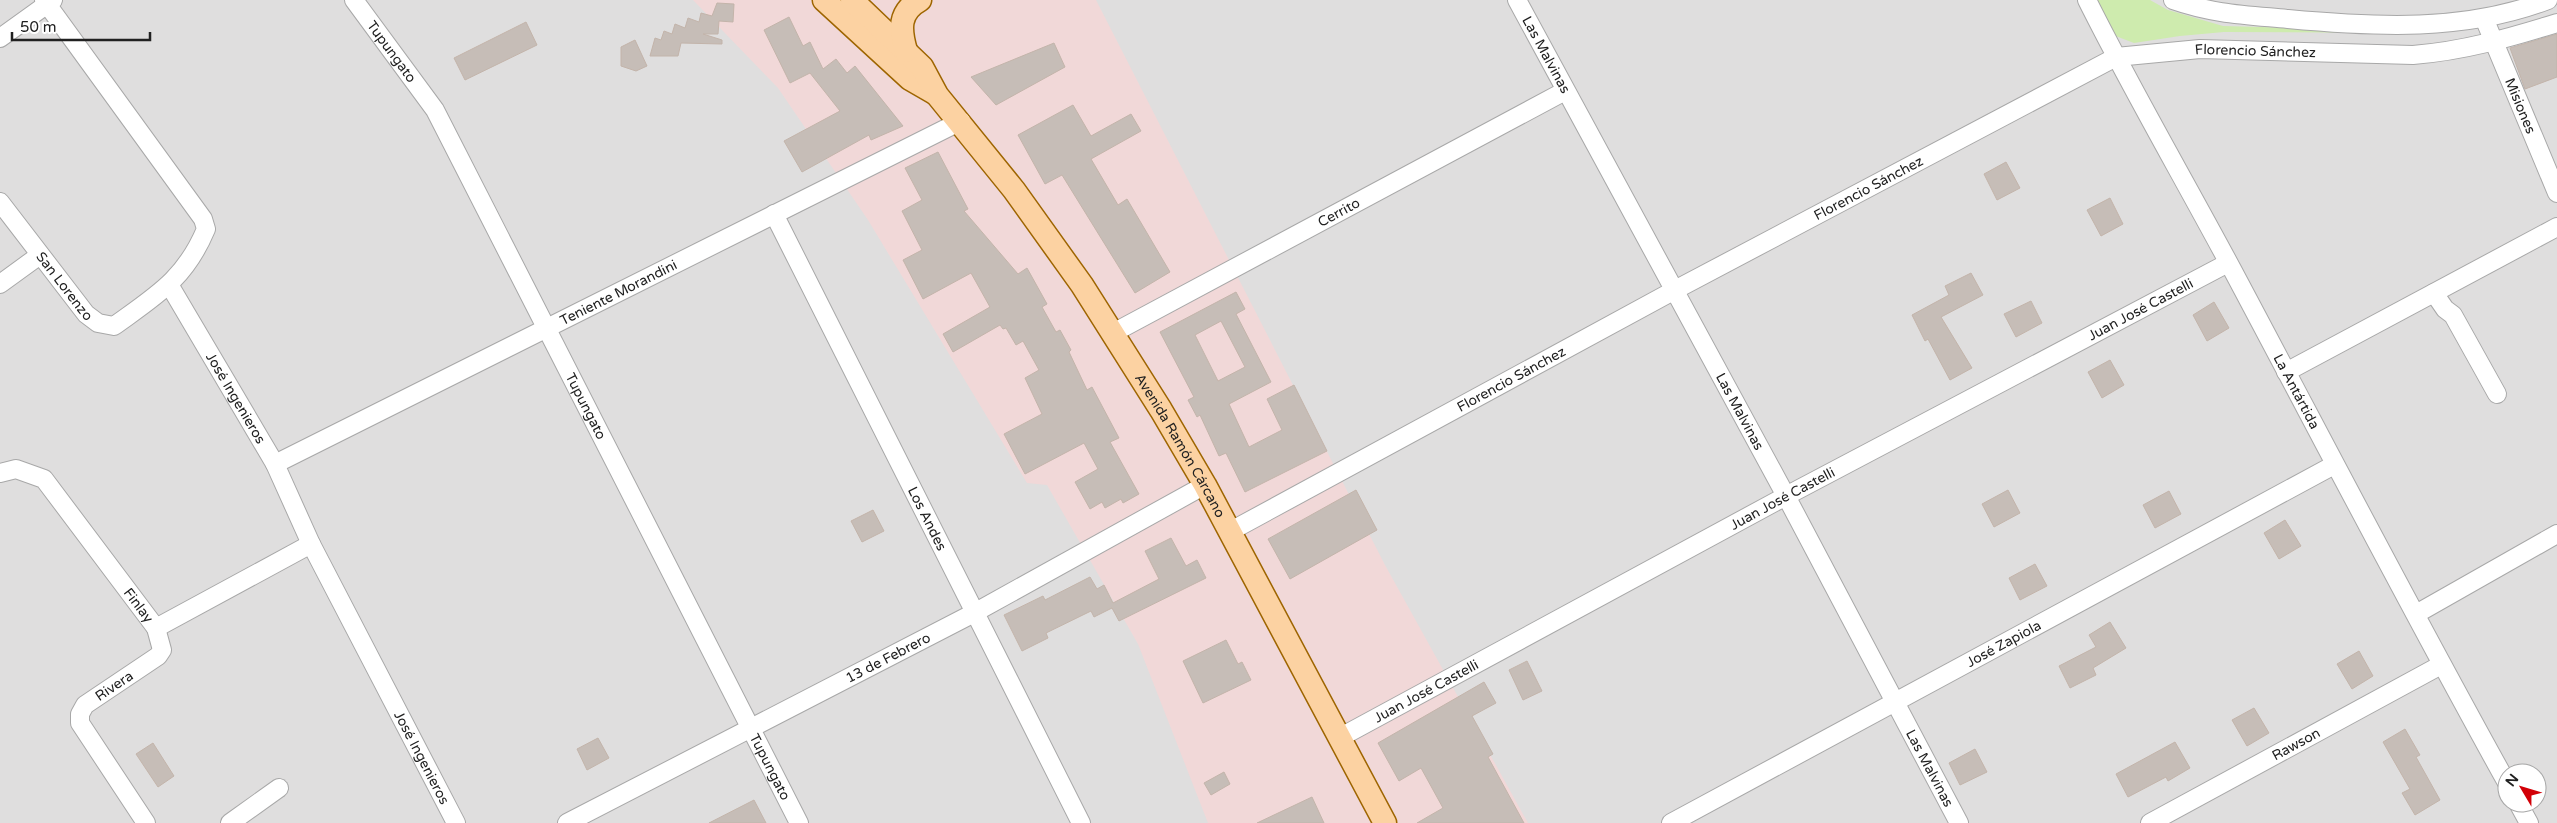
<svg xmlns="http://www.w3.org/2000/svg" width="2557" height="823" font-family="'Varela Round',sans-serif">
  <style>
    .residential { fill: #dfdede; fill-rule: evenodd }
    .commercial { fill: #f1d8d8 }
    .grass { fill: #ceebae }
    .building { fill: #c6bdb7; stroke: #c3b4aa; fill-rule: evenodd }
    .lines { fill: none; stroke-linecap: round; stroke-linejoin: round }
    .minor-casing { stroke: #a8a8a8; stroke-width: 20 }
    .major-casing { stroke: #9e6500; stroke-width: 25 }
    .minor { stroke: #fff; stroke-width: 18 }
    .major { stroke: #fcd2a2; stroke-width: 22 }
    .labels { text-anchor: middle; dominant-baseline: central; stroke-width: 5; stroke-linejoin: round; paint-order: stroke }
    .street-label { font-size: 14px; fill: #212121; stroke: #fff }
  </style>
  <rect width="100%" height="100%" fill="#f1eee8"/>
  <path class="residential" d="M0 0H2557V823H0ZM2507 773H2537V803H2507Z"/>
  <path class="commercial" d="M693 0H1096L1385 565 1528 823H1208L1138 644 1047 485 1027 483 868 220 778 88Z"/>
  <path class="grass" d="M2095 0H2150L2168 10 2223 26 2418 31 2460 27 2420 33 2224 32 2180 36 2134 43 2113 35Z"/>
  <path class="building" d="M717 3 734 4 733 22 719 21 718 34H703L722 40V44L681 43 678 56H650L655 38 661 40 664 31 672 34 675 24 685 28 688 18 699 22 701 13 712 16Z
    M789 17 803 46 810 42 823 69 836 59 847 73 855 66 903 126 871 140 869 135 802 172 784 141 840 111 810 73 790 83 764 30Z
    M526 22 537 45 465 80 454 58Z
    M2557 34V77L2525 89 2510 48Z
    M635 40 647 66 636 71 621 66V47Z
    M1054 43 1065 67 996 105 971 77Z
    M1073 105 1091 136 1131 114 1141 131 1091 159 1118 205 1127 199 1170 272 1135 293 1062 175 1045 184 1018 135Z
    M938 152 968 209 964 211 1018 274 1027 268 1047 304 1042 307 1056 332 1060 330 1071 350 1069 352 1087 390 1092 387 1119 438 1110 442 1139 494 1123 503 1121 499 1105 508 1102 502 1090 509 1075 482 1098 469 1084 443 1025 474 1004 434 1042 414 1025 378 1039 370 1023 341 1016 345 1006 328 1003 329 1000 325 953 352 943 334 990 307 971 273 923 299 903 260 922 250 902 211 922 200 905 168Z
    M2006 162 2020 188 1997 200 1984 174Z
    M2110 198 2123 224 2101 236 2087 210Z
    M1971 273 1983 295 1941 317 1972 368 1950 380 1928 339 1925 341 1912 315 1949 295 1945 286Z
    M1236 292 1245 309 1236 314 1271 382 1229 404 1249 447 1282 430 1267 399 1294 385 1327 451 1245 492 1226 453 1219 456 1200 415 1197 417 1188 400 1194 397 1160 332ZM1221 321 1245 367 1218 381 1195 335Z
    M2031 301 2042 323 2016 337 2004 314Z
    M2214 302 2229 328 2207 341 2193 315Z
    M2110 360 2124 385 2102 398 2088 372Z
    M1356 490 1377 530 1290 579 1268 539Z
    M2008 490 2020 513 1994 527 1982 504Z
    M2169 491 2181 514 2155 528 2143 505Z
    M873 510 884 531 862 542 851 521Z
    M2285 520 2301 546 2279 559 2264 533Z
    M1171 538 1186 566 1197 560 1206 578 1119 621 1112 608 1094 617 1091 611 1046 633 1048 638 1022 651 1004 615 1043 596 1045 600 1090 577 1097 589 1104 585 1113 603 1159 579 1145 551Z
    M2035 564 2047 586 2020 600 2009 578Z
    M2110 622 2126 648 2093 668 2096 675 2070 688 2059 666 2096 647 2089 635Z
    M1226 640 1238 664 1242 662 1251 680 1203 703 1183 661Z
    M2359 651 2373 676 2352 689 2337 664Z
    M1527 661 1542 691 1523 700 1509 670Z
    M1484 682 1496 703 1472 716 1493 754 1488 757 1524 823H1417L1443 808 1421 768 1399 781 1378 743Z
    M2254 708 2269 733 2247 746 2232 720Z
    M2405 729 2420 755 2416 757 2440 800 2415 815 2402 793 2410 789 2383 742Z
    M598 738 609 758 587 770 577 749Z
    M2175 742 2190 768 2168 781 2166 777 2128 797 2116 774Z
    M153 743 174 776 158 787 136 754Z
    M1975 749 1987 772 1960 785 1949 763Z
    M1224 772 1230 784 1211 795 1204 783Z
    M1312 797 1324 823H1257Z
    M754 800 766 823H709Z"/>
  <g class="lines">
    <g class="minor-casing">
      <g id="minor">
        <path id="s1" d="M354 0 435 110 799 823"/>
        <path id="s2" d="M1517 0 1786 496 1959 823"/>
        <path id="s3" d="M2087 0C2133 92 2185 181 2233 271 2324 442 2413 614 2507 783"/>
        <path d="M2173 0C2213 14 2246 15 2288 19 2375 27 2465 32 2548 0"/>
        <path id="s4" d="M2484 18 2557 193"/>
        <path d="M0 38 53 0"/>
        <path id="s5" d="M0 202 86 314 98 323 114 326C157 295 185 279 206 229L203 219 44 0"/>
        <path id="s6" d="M774 214 1081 823"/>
        <path d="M0 284 40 255"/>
        <path id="s7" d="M170 286 275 464 311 544 456 823"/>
        <path d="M2434 293 2445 309 2453 315 2497 394"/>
        <path id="s8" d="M1113 333 1565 91"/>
        <path d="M2286 372 2557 227"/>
        <path id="s9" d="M275 464 961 121"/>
        <path id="s10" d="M0 473 16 469 44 479 156 628 311 544"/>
        <path id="s11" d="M1229 532 1673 291 2116 57 2200 49 2413 55C2463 51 2509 38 2557 23"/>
        <path d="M2416 614 2557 534"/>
        <path id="s12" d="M1339 738 1786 496 2228 263"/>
        <path d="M2518 803 2529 823"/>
        <path id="s13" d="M146 823 80 723V714L85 705 158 656 162 650 156 628"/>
        <path d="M230 823 279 788"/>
        <path id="s14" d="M567 823 974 613 1205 485"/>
        <path id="s15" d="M1671 823 2334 465"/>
        <path id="s16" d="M2150 823 2441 665"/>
      </g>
    </g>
    <g class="major-casing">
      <g id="major">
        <path d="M824 0 910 79 936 94"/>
        <path id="s17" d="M852 0 922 67 937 95 1014 190 1082 285 1161 410 1205 485 1385 823"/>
        <path d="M906 51C900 30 898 12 920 0"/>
      </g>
    </g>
    <use href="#minor" class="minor"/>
    <use href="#major" class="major"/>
  </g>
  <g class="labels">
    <g class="street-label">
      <text stroke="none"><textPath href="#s1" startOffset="64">Tupungato</textPath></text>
      <text stroke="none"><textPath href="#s11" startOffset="1146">Florencio Sánchez</textPath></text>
      <text stroke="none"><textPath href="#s2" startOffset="62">Las Malvinas</textPath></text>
      <text stroke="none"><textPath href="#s4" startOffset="95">Misiones</textPath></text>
      <text stroke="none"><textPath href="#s11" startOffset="726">Florencio Sánchez</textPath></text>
      <text stroke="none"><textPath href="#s8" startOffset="256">Cerrito</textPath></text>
      <text stroke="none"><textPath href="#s5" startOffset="106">San Lorenzo</textPath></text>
      <text stroke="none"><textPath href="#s9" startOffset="384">Teniente Morandini</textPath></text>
      <text stroke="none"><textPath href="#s12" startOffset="909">Juan José Castelli</textPath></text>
      <text stroke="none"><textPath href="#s11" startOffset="321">Florencio Sánchez</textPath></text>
      <text stroke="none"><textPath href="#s3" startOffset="444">La Antártida</textPath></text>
      <text stroke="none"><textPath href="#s7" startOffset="130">José Ingenieros</textPath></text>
      <text stroke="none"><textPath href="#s1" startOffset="469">Tupungato</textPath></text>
      <text stroke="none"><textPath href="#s2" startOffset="468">Las Malvinas</textPath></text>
      <text stroke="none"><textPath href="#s17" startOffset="556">Avenida Ramón Cárcano</textPath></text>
      <text stroke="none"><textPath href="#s12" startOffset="504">Juan José Castelli</textPath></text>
      <text stroke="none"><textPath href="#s6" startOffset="341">Los Andes</textPath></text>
      <text stroke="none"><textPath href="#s10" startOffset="204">Finlay</textPath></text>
      <text stroke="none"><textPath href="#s15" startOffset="378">José Zapiola</textPath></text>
      <text stroke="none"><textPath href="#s14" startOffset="361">13 de Febrero</textPath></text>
      <text stroke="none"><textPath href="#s13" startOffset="174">Rivera</textPath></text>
      <text stroke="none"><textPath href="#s12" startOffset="99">Juan José Castelli</textPath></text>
      <text stroke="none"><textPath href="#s16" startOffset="166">Rawson</textPath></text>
      <text stroke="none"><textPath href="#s7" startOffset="535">José Ingenieros</textPath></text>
      <text stroke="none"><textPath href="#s1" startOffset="874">Tupungato</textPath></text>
      <text stroke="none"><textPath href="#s2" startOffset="872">Las Malvinas</textPath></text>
    </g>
  </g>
  <g transform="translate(2522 788) rotate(308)"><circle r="24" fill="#ffffff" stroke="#a6a6a6"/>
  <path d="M0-4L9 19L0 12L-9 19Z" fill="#d20007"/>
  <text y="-8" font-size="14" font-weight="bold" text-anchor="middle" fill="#212121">N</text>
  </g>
  <path d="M12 32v8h138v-8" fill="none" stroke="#212121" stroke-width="2.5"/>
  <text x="20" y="32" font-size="15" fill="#212121" stroke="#ffffff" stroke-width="4" paint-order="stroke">50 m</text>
</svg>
